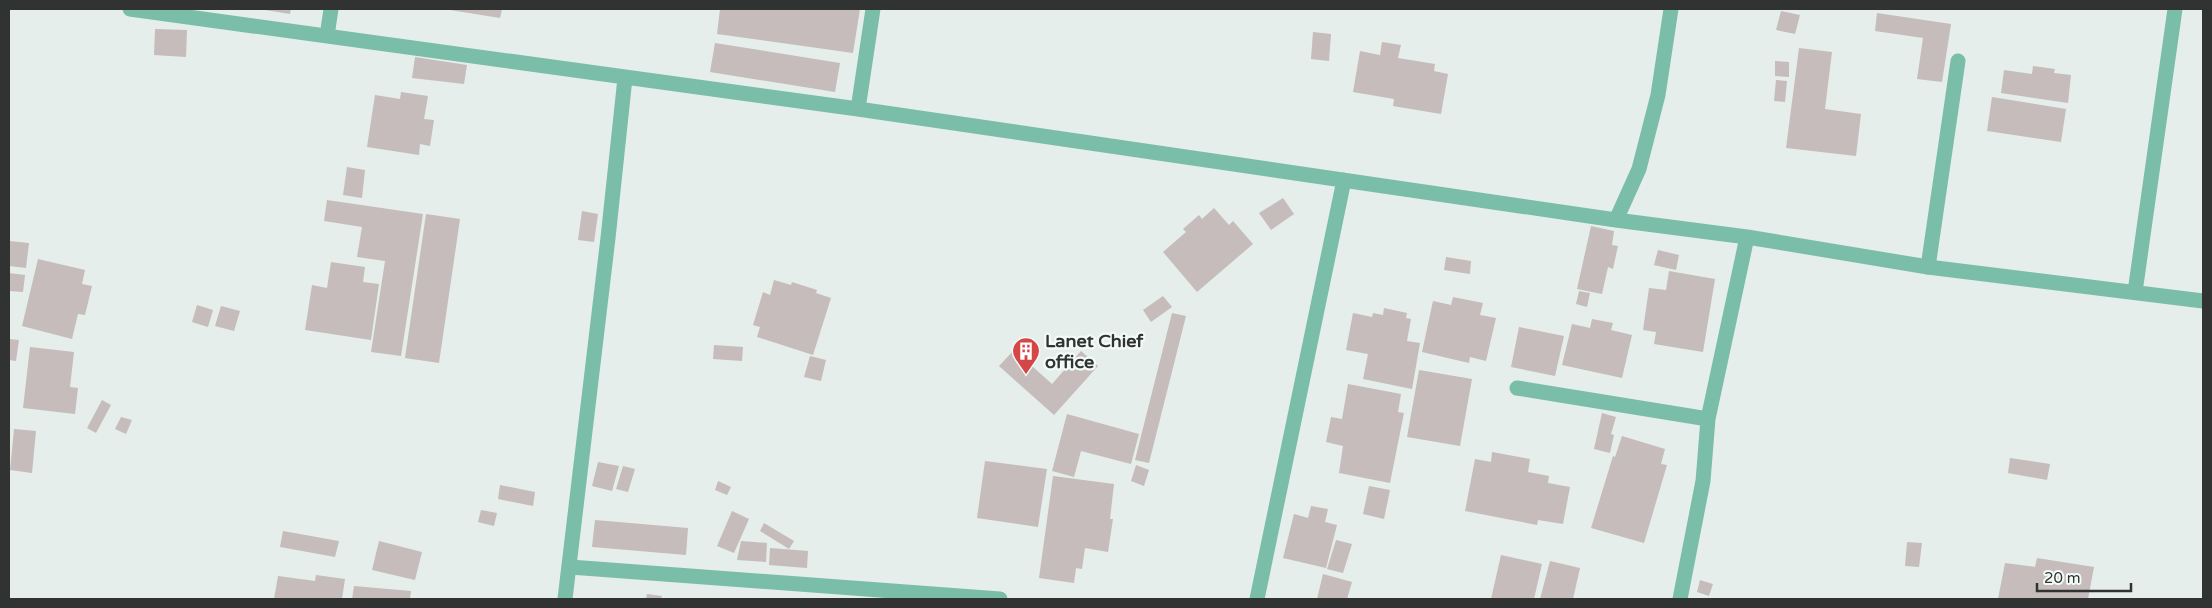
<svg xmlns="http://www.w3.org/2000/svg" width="2212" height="608" font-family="'Varela Round',sans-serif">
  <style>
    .building { fill: #c5bcbb }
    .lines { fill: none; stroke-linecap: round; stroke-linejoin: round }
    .service { stroke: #7abda8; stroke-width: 15 }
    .minor { stroke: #7abda8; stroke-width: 15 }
    .labels { text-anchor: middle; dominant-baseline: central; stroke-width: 4.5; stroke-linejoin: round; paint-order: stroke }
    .poi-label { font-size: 18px; font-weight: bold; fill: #303332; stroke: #f3fbf8; text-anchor: start }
  </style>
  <rect width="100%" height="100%" fill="#e5eeea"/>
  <path class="building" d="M259 9H291L290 14Z
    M444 9H502L500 18Z
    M720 9H860L853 53 717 34Z
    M1781 11 1800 15 1795 34 1776 30Z
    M1877 13 1951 24 1942 82 1917 79 1923 38 1875 31Z
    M155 29 187 30 186 57 154 55Z
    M1313 32 1331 34 1329 61 1311 59Z
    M1382 42 1401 45 1398 58 1435 64 1434 71 1448 74 1441 114 1393 106 1394 99 1353 92 1360 51 1380 55Z
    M715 43 840 63 835 92 710 72Z
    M1799 48 1832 52 1825 109 1861 114 1856 156 1786 148Z
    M415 57 467 65 464 84 412 78Z
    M1775 61 1789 62V77L1775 76Z
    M2033 66 2055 69 2054 73 2071 75 2068 103 2001 93 2004 70 2032 74Z
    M1776 80 1787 81 1785 102 1774 101Z
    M401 92 428 96 424 119 434 120 430 146 420 144 419 155 367 147 375 95 400 99Z
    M1992 97 2066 109 2061 142 1987 131Z
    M347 167 365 170 362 198 343 195Z
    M1283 198 1294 214 1271 230 1259 213Z
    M327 200 423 214 401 356 371 352 385 261 357 257 362 227 324 221Z
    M1214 208 1229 225 1233 221 1253 244 1197 292 1163 252 1186 232 1183 229 1199 215 1202 219Z
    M582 211 598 214 594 242 578 240Z
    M426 214 460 219 439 363 405 358Z
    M1591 226 1614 231 1612 245 1618 246 1613 269 1608 267 1602 294 1577 289Z
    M9 241 29 243 26 268 9 266Z
    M1658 250 1679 255 1676 270 1654 265Z
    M1446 257 1471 261 1470 274 1444 270Z
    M38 259 85 270 82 284 92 286 85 315 78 314 72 339 22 326Z
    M331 262 365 267 363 282 379 284 371 340 305 330 312 285 327 288Z
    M1669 271 1715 279 1703 352 1654 344 1656 332 1643 330 1649 288 1666 290Z
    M9 273 25 275 23 292 9 291Z
    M774 280 791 285 792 282 817 290 816 293 831 298 813 355 757 337 760 327 753 325 763 292 770 295Z
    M1579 291 1590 293 1587 307 1576 304Z
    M1163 296 1172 307 1151 322 1143 310Z
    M1453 297 1483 303 1480 315 1496 318 1486 361 1470 357 1469 363 1422 352 1433 301 1451 305Z
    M197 305 213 310 208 327 192 322Z
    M221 306 240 311 234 331 215 326Z
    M1384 308 1407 313 1406 318 1411 319 1407 341 1420 343 1412 389 1363 379 1368 354 1346 350 1353 313 1372 317 1373 313 1383 315Z
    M1172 313 1186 316 1149 463 1135 460Z
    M1592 319 1613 323 1611 330 1632 335 1622 378 1562 365 1572 324 1590 328Z
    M1519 327 1564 336 1555 376 1511 367Z
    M9 339 19 340 16 361 9 360Z
    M714 345 743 347 742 361 713 359Z
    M30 347 74 352 70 387 78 388 75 414 23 408Z
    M1014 350 1052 384 1081 351 1098 366 1054 415 999 366Z
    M810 356 826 360 821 381 804 377Z
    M1419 370 1472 379 1460 446 1407 437Z
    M1348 384 1401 394 1398 412 1404 413 1390 483 1339 473 1343 446 1326 442 1331 417 1342 419Z
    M102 400 111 405 96 433 87 428Z
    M1602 413 1616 417 1611 434 1614 435 1610 453 1594 449Z
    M1067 414 1139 434 1131 464 1081 451 1074 477 1052 471Z
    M121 417 132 420 126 434 115 429Z
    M14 429 36 431 32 473 10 470Z
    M1622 436 1665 449 1661 464 1667 465 1644 543 1591 528 1613 456 1615 457Z
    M1492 452 1530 459 1528 472 1549 476 1548 483 1570 487 1563 524 1538 520 1537 525 1465 511 1475 459 1491 462Z
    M2010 458 2050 464 2047 480 2008 473Z
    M985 461 1047 469 1038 527 977 518Z
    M598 462 619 466 612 491 592 486Z
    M1136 465 1149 470 1144 486 1131 481Z
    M623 466 635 469 628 492 616 489Z
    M1053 476 1114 484 1110 519H1113L1108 552 1085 548 1082 569 1076 568 1074 583 1039 578Z
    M718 481 731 487 727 495 715 490Z
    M500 485 535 492 533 506 498 499Z
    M1369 486 1390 490 1384 519 1363 514Z
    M1311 506 1328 509 1325 522 1337 525 1326 568 1283 558 1294 514 1308 518Z
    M481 510 497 513 494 526 478 522Z
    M732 511 749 519 734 553 717 546Z
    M595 520 688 528 686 555 592 547Z
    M764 523 794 541 789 549 760 531Z
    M283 531 339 541 335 557 280 547Z
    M1336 540 1352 544 1343 573 1327 569Z
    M379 541 422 552 415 580 372 570Z
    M741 541 767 543 766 562 737 560Z
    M1907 542 1922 543 1919 567 1905 566Z
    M770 548 808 551 807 568 769 565Z
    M1501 555 1542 564 1534 599H1491Z
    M2037 558 2094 567 2088 599H1998L2005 563 2035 567Z
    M1550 561 1580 568 1573 599H1540Z
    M1323 574 1352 582 1347 599H1317Z
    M316 575 345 579 342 599H274L278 576 315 581Z
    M1700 580 1713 584 1709 596 1697 592Z
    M354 586 411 591 410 599H352Z
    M647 594 662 596 661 599H646Z"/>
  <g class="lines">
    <path class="service" d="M1928 267 1958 61"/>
    <path class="minor" d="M130 9 858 109 1616 220 1747 237 1928 267 2203 301
      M327 36 331 9
      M858 109 873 9
      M1616 220 1639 169 1658 95 1671 9
      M2135 292 2175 9
      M1517 388 1708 419
      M570 567 1000 599
      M565 599 608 238 625 78
      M1257 599 1344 180
      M1680 599 1703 481 1708 419 1747 237"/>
  </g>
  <defs>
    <g id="building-pin" transform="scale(1.4375)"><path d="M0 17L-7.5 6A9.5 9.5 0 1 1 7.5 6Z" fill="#d54647" stroke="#f3fbf8"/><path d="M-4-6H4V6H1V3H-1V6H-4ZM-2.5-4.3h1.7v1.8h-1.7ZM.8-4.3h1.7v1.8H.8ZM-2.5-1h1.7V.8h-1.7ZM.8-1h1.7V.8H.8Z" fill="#fff"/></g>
  </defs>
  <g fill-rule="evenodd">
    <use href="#building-pin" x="1026" y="351"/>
  </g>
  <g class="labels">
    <g class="poi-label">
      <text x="1045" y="341">Lanet Chief<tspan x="1045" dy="21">office</tspan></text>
    </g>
  </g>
  <rect width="2212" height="608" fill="none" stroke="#303332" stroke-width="20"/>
  <path d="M2037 583v8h94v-8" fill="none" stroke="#303332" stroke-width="2.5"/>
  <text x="2044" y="583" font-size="15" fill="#303332" stroke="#f3fbf8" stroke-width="4" paint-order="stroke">20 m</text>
</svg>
